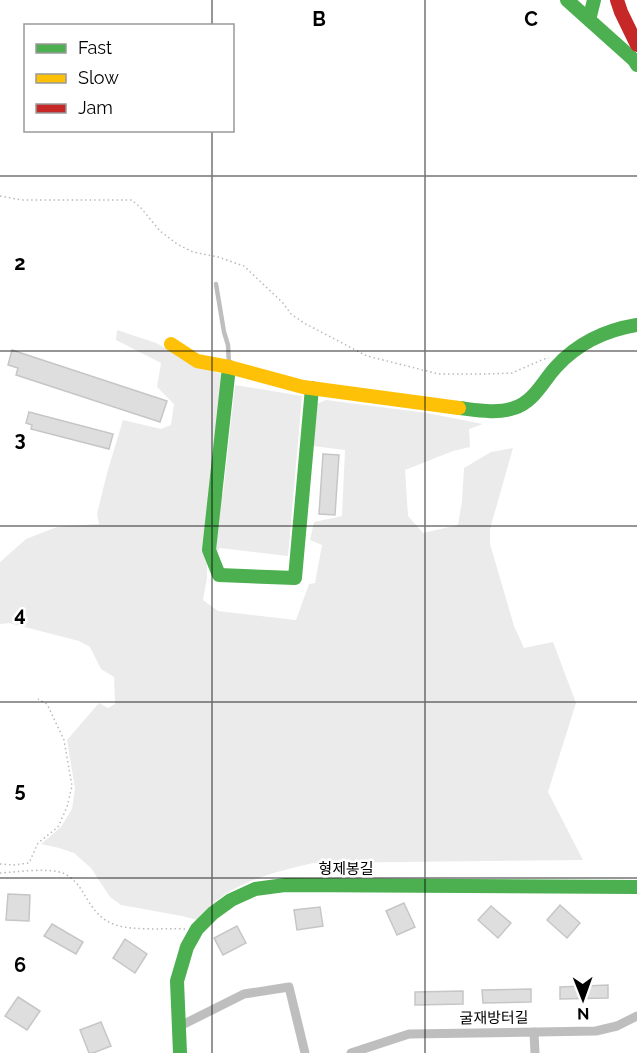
<svg xmlns="http://www.w3.org/2000/svg" width="637" height="1053" font-family="Raleway,'Noto Sans KR',sans-serif">
  <style>
    .green { fill: #ebebeb }
    .building { fill: #dedede; stroke: #c6c6c6; stroke-width: 1.5 }
    .lines { fill: none; stroke-linecap: round; stroke-linejoin: round }
    .path { stroke: #b9b9b9; stroke-width: 1.5; stroke-dasharray: 1.5 3; stroke-linecap: butt }
    .lane { stroke: #bebebe; stroke-width: 4.5 }
    .street { stroke: #bebebe; stroke-width: 9 }
    .fast { stroke: #4caf50; stroke-width: 14 }
    .slow { stroke: #ffc107; stroke-width: 14 }
    .jam { stroke: #c62828; stroke-width: 14 }
    .grid { fill: none; stroke: #000; stroke-width: 1.5; stroke-opacity: 0.55 }
    .labels { text-anchor: middle; dominant-baseline: central; stroke-width: 5; stroke-linejoin: round; paint-order: stroke }
    .street-label { font-size: 15px; fill: #000; stroke: #fff }
    .grid-label { font-size: 20px; text-anchor: middle; font-weight: bold; fill: #000; stroke: #fff; stroke-width: 5; stroke-linejoin: round; paint-order: stroke }
  </style>
  <rect width="100%" height="100%" fill="#fff"/>
  <path class="green" d="M117 330 156 343 203 368 221 374 231 396 222 492 223 495 235 385 302 396 288 556 220 548 207 564V578L203 600 218 611 296 620 309 584 315 583 322 545 310 540 314 522 342 516 345 450 312 446 314 405 326 400 427 413 483 424 469 429 470 447 453 451 405 470 408 516 423 533 458 525 462 501 464 468 491 452 513 448 490 529V544L514 626 524 648 553 642 576 703 548 792 583 860 313 863C270 873 225 884 197 920L182 916 121 905 110 897 91 868 74 853 59 848 41 844 61 827 72 809 75 788 67 740 99 703 108 708 115 704 114 677 101 669 90 647 79 641 9 623 0 624V562L26 539 57 527 99 524 97 514 107 473 123 420 161 429 171 425 174 404 157 387 161 363 116 340Z"/>
  <path class="building" d="M12 350 167 401 160 422 16 375 18 368 8 365Z
    M29 412 113 434 109 449 31 429 32 425 26 423Z
    M323 454 339 455 335 515 319 514Z
    M8 894 30 895 29 921 6 920Z
    M404 903 415 927 397 935 386 911Z
    M560 905 580 923 567 938 547 920Z
    M491 906 511 923 498 938 478 920Z
    M320 907 323 926 297 930 294 910Z
    M52 924 83 942 76 954 44 936Z
    M237 926 246 943 223 955 214 938Z
    M125 939 147 954 135 973 113 958Z
    M608 985V998L560 999V987Z
    M531 989V1002L483 1003 482 990Z
    M463 991V1004L415 1005V992Z
    M18 997 40 1011 27 1030 5 1016Z
    M101 1022 111 1046 93 1053H89L80 1030Z"/>
  <g class="lines">
    <path class="path" d="M0 196 22 200H132L141 208 160 231 177 244 193 252 218 257 244 266 283 303 291 314 304 323 367 356 439 374H486L512 373 544 359 549 358
      M0 864 13 865 29 863 38 843 58 827 67 807 72 786 64 740 47 704 38 699
      M0 873C16 872 51 867 65 874 87 885 87 916 116 925 134 931 166 928 186 929"/>
    <path class="lane" d="M216 284 224 332 228 345 229 364"/>
    <path class="street" d="M178 1027 244 994 289 987 305 1053
      M534 1032 535 1053
      M351 1053 409 1034 596 1031 617 1026 637 1016"/>
    <path class="fast" d="M567 0 634 60 637 65
      M589 20 594 0
      M229 367 209 550 219 575 295 578 312 388
      M459 408C476 410 497 414 514 408 534 402 543 381 556 367 578 343 606 330 637 325
      M180 1053 177 981 187 947 197 929 213 913 231 900 255 889 285 885 637 887"/>
    <path class="slow" d="M171 344 197 361 229 367 303 387 459 408"/>
    <path class="jam" d="M617 0 621 12 637 45"/>
  </g>
  <path class="grid" d="M212 0V26M425 0V1053M212 130V1053M0 176H637M0 351H637M0 526H637M0 702H637M0 878H637"/>
  <g class="labels">
    <g class="street-label">
      <text x="346" y="869">형제봉길</text>
      <text transform="translate(494 1018) rotate(-1)">굴재방터길</text>
    </g>
  </g>
  <g class="grid-label">
    <text x="319" y="26">B</text>
    <text x="531" y="26">C</text>
    <text x="20" y="270">2</text>
    <text x="20" y="446">3</text>
    <text x="20" y="621">4</text>
    <text x="20" y="797">5</text>
    <text x="20" y="972">6</text>
  </g>
  <rect x="24" y="24" width="210" height="108" fill="#ffffff" stroke="#999999" stroke-width="1.5"/>
  <rect x="36" y="44" width="30" height="9" fill="#4caf50" stroke="#999999" stroke-width="1.5"/>
  <text x="78" y="54" font-size="18" fill="#000000">Fast</text>
  <rect x="36" y="74" width="30" height="9" fill="#ffc107" stroke="#999999" stroke-width="1.5"/>
  <text x="78" y="84" font-size="18" fill="#000000">Slow</text>
  <rect x="36" y="104" width="30" height="9" fill="#c62828" stroke="#999999" stroke-width="1.5"/>
  <text x="78" y="114" font-size="18" fill="#000000">Jam</text>
  <g transform="translate(583 999) rotate(179)" stroke="#ffffff" stroke-width="4.5" paint-order="stroke">
  <path d="M0-4.5L10 22L0 15L-10 22Z" fill="#000000"/>
  <text y="-9" font-size="16" font-weight="bold" text-anchor="middle" fill="#000000">N</text>
  </g>
</svg>
